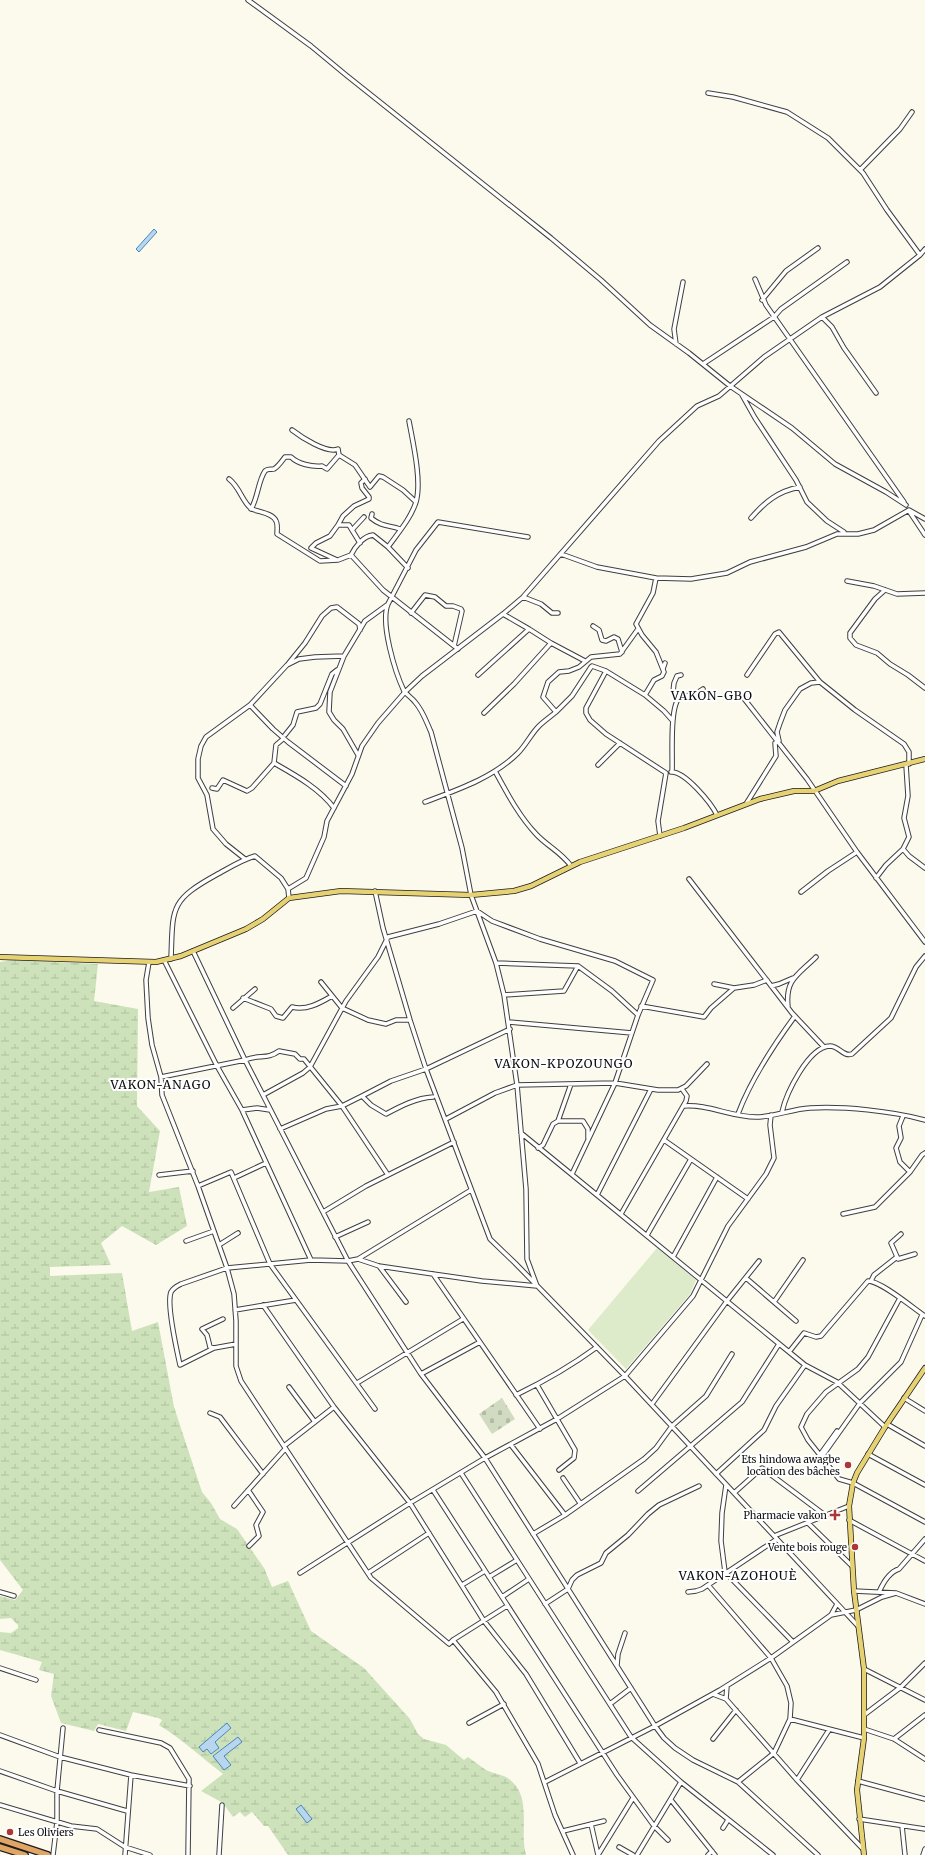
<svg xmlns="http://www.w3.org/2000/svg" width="925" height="1855" font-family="Merriweather,serif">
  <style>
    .wetland { fill: url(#wetland-marsh) }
    .cemetery { fill: url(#cemetery-stones) }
    .pitch { fill: #deebcb }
    .water { fill: #b8d6ed; stroke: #4986ba }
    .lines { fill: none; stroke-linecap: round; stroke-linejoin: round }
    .minor-casing { stroke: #3f3f3f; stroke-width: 5.5 }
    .major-casing { stroke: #1d1d1d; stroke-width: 6 }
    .highway-casing { stroke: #1d1d1d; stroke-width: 8 }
    .minor { stroke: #fff; stroke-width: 3.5 }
    .major { stroke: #e6d173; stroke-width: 4.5 }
    .highway { stroke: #e1a666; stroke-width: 5.5 }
    .poi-dot { fill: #a93837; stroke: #fff; stroke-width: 1.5 }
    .labels { text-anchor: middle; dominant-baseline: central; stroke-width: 4; stroke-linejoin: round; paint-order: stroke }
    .poi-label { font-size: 10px; fill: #0c0c0c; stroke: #fff; text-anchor: end }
    .quarter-label { font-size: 12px; letter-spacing: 1px; fill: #0c0c0c; stroke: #fff }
  </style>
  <defs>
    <pattern id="wetland-marsh" width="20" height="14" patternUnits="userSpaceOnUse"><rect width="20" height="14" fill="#cde2bb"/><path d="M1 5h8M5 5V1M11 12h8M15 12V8" fill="none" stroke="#afc1a0"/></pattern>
    <pattern id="cemetery-stones" width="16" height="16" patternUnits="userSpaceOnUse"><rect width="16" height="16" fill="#d1dbc1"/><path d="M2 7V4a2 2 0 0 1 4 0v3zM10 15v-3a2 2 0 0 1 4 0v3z" fill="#b2bba5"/></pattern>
  </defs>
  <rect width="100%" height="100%" fill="#fcfaed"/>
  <path class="wetland" d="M12 960 98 964 94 1001 138 1009 137 1106 160 1131 149 1192 179 1187 187 1226 156 1245 122 1226 101 1243 111 1265 50 1267V1276L122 1273 132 1331 158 1322 174 1407 202 1492 211 1503 220 1519 237 1529 264 1568 272 1587 288 1581 311 1631 364 1668 410 1719 418 1734 424 1739 446 1745 464 1760 468 1757C474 1761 480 1766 486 1770 494 1774 502 1774 509 1779 533 1797 519 1830 526 1855H288L268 1826H264L252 1812 245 1817 240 1812 233 1817 223 1803 201 1791 223 1774C201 1757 182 1739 159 1725L162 1720 158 1718 133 1712 126 1731 98 1724 94 1731 61 1723 51 1696 54 1674 39 1670 42 1662 0 1650V1632L11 1633 18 1628V1625L11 1618 0 1619V1596L15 1600 23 1590 0 1560V962Z"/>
  <path class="cemetery" d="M502 1398 515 1419 492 1434 479 1414Z"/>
  <path class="pitch" d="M657 1248 696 1280 690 1294 626 1369 588 1330Z"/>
  <path class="water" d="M154 229 157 232 139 252 136 249Z
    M227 1723 231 1728 215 1742 219 1748 211 1754 207 1749 203 1752 199 1747Z
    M238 1737 242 1742 224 1756 231 1765 224 1770 213 1756Z
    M301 1805 312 1819 307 1823 296 1809Z"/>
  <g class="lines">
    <g class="minor-casing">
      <path id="minor" d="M248 0 311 46 346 75 551 238 601 280 650 325 689 353 730 386 792 428 835 464 886 492 906 505
        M708 93 733 97 787 112 828 138 863 173 887 210 920 255
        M860 170 900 129 912 112
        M755 279 766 305 904 502
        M762 300 786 271 818 248
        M822 317 832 327 844 348 876 393
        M676 344 674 329 683 282
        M703 364 774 317 781 309 847 262
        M742 395 755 418 796 480 807 502 827 521 844 532
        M292 430C301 437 327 454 338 449L339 455 355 465 370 487 379 476 383 477 403 490 416 502
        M229 479C240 487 243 504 252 509 258 512 273 513 276 521 278 524 277 530 277 534L320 561 338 560 351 555 383 590 458 649
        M251 509C258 498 258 481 265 471 268 468 271 470 274 469 278 467 282 461 285 457H291C298 464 312 467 322 466L327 469 339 455
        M909 511 925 535
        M372 514 371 518C382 527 389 525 400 529
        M751 518C765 502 778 491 800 487
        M338 525 343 516 354 506 369 499V497L362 488 361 483 365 479
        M360 543 352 530 364 517
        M561 554 597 567 656 578
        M351 555C355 547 363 536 373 535L388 547
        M337 560 311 548 316 543 330 536 338 525H349L352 530
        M408 568 388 547C398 533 411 518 416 502 422 481 413 443 409 421
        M847 581 874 586 897 594 925 593
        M885 590 875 599 850 633V638L856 645 877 653 890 664 908 675 925 688
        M523 597 541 604 552 613H558
        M411 613 425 595 435 597 446 606H453L461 609 462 611 454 646
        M593 626 599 630 602 640 606 641 614 637 618 639 622 652
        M529 629 551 643
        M288 664 305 643 322 616 331 608 337 607 359 624 360 630
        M663 669 665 663
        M606 671 645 695
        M478 675 529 629 503 614
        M747 675 775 634 779 632 820 682 855 710 904 744 909 752V764
        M742 696 807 779 857 852 925 942
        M678 698 673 692 674 683 677 676 681 675
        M250 705 273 729 288 742 346 786
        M556 712 572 696 591 667 592 666 606 671 586 708V713L590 720 606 734 666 773 658 821 660 836
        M484 713 514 684 551 643 585 661
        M672 720 664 711 645 695 654 680 662 676 664 672 656 652 642 635 636 624 653 593 656 578 691 579 727 573 750 562 806 547 837 534H858L874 530 909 510 925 519
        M285 735 293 725 297 712 316 708 320 704 332 674 337 670
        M358 755 343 729 334 720 329 712 330 692 344 656 365 621 387 605
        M274 763C295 775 319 788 334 808
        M598 765 620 743
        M495 771C507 793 519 816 536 834 547 846 561 852 571 866
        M672 771C673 757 669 706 680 697 685 694 690 697 695 694 698 693 700 691 703 689
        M671 772C685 771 711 803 717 815
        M212 788 217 789 223 780 247 791 252 788 274 763 276 745 283 739
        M425 802C457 790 493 778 518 753 526 745 531 734 539 726 544 721 550 717 556 712L543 697 548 682 559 672 569 671 579 667 591 657 620 654 638 629
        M746 804 776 756 775 743 779 741 777 732 780 723 785 710 800 689 811 683 820 682
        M903 849 909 856 925 868
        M245 859 226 844 213 829 207 795 198 778V759L201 746 206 737 250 705 287 665 299 659 315 657 344 656
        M876 878 886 865 903 849 909 837 904 818 908 796 906 765
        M689 879 792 1013 824 1047
        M375 891 383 928 410 1020 426 1069 490 1239 515 1263 625 1376 858 1626
        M801 892 828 871 857 852
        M289 898 288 889 306 878 324 837 327 821 352 774 362 746 378 723 405 692 422 676 503 614 523 597 659 441 697 406 719 396 764 357 822 317 880 287 920 255 925 249
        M193 951 245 1060 348 1261 421 1374 485 1458 655 1726 664 1738 675 1748 693 1760 738 1782 818 1855
        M171 959C173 908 169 901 216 875 229 868 241 860 255 856L281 878 288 889
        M164 960 217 1066 242 1110 311 1260
        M149 962 146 980 148 1018 152 1045 161 1077 162 1095 198 1186 227 1268 234 1294 236 1321V1366L241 1381 371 1578 449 1644 453 1640 496 1692 538 1764 555 1815 573 1855
        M496 963 578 966 612 991 638 1015
        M321 982 342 1008 368 1020 386 1024 396 1020H410
        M714 984 734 988
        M771 986 779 984 793 978
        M504 995 564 991 578 966
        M243 998 271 1009 276 1016 283 1018 292 1007C306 1011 320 1003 332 996
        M641 1006 704 1017 711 1008 734 988 754 985 767 980
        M788 1007C785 979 798 975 816 957
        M233 1008 255 989
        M509 1022 632 1033
        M161 1077 245 1060C259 1054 267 1060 279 1051L295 1054 300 1059H304L342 1106 362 1096 371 1105 386 1114C401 1106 416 1098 433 1097
        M263 1095 303 1073 310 1067 346 1001 378 957 388 937 439 924 477 911 492 921 540 939 615 961 653 980 638 1015 615 1083 572 1174
        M362 1096 391 1081 426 1069 510 1029
        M684 1106C708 1104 731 1117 756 1117 774 1117 792 1109 810 1108 843 1106 892 1111 925 1120
        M242 1110 257 1108 270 1110
        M782 1112C786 1094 808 1047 830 1046 839 1046 843 1057 852 1054L891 1018 916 967 925 956
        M738 1114C751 1079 773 1046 795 1016
        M903 1116 899 1126 901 1138 896 1148 900 1162 910 1172
        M446 1119 495 1093 517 1085 615 1083 658 1090H678L686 1086 707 1064
        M558 1121H583L588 1129V1138
        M280 1129 326 1109 342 1106 388 1175
        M521 1133 805 1365 837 1382 885 1427
        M664 1140 748 1199
        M538 1148 543 1145 553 1124 558 1121 571 1084
        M159 1175 193 1171
        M234 1178 266 1163
        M198 1186 231 1172 270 1264 375 1409
        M597 1195 651 1089
        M323 1212 366 1186 454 1142
        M621 1214 686 1101 687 1096 682 1089
        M843 1214 875 1207 910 1172 922 1155 925 1153
        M901 1234 891 1243 898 1259 915 1254
        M647 1235 691 1159
        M335 1237 368 1222
        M186 1241 214 1231
        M219 1245 238 1233
        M673 1257 717 1177
        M358 1259 471 1190
        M379 1266 406 1302
        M433 1274 540 1429
        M746 1278 796 1321
        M871 1281 874 1275 897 1257
        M900 1298 868 1357 858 1369 826 1392 807 1414 801 1427 808 1440 839 1479 853 1483 925 1522
        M774 1302 803 1260
        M263 1305 334 1407 410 1503 484 1621 526 1674 580 1763
        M235 1310 296 1300
        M236 1344 214 1348 180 1365C177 1351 166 1304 171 1292 173 1288 177 1286 181 1284L227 1268 311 1260 348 1261 358 1259 379 1266 433 1274 482 1281 537 1286 527 1259 526 1189 517 1085 504 995 496 963 471 895 462 848 431 732C426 721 423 711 415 702 412 698 407 695 404 691 395 672 380 623 388 604L416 550 438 522 528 537
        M214 1348 210 1347 207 1335 202 1329 223 1319
        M789 1352 804 1333 816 1337 821 1336 868 1281C881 1281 913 1308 925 1316
        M421 1374 480 1342
        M357 1383 463 1319
        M537 1385 575 1450 574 1458 559 1470
        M289 1387 315 1422
        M516 1395C545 1381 571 1366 597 1347
        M904 1398 925 1411
        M652 1404 727 1301 759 1261
        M210 1413 220 1417 263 1474
        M887 1424 925 1446
        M511 1445 565 1515
        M284 1446 334 1407
        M868 1454 925 1485
        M819 1456 837 1431
        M821 1458 860 1403 901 1362 922 1315
        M461 1473 631 1737 681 1782 773 1855
        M716 1474 764 1430 776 1406 805 1365
        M563 1478 580 1503
        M726 1485 722 1513 721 1541 725 1572 793 1642
        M248 1490 263 1512 256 1525 259 1536 249 1546
        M433 1490 617 1775 654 1826 668 1840
        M638 1491 742 1402 779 1344
        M734 1493 762 1468 826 1516
        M234 1506 285 1449
        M849 1520 925 1561
        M808 1523 852 1566
        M533 1534 565 1515 644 1459 656 1448 672 1426 706 1396 732 1354
        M774 1536 849 1506
        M300 1573 410 1503 485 1458 557 1419 625 1376 693 1296 728 1226 766 1174 774 1158 770 1125 771 1115
        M368 1573 429 1533
        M489 1577 517 1560
        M462 1585 485 1571
        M708 1585 771 1658 787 1686 791 1703 790 1719 774 1753 738 1782
        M854 1591 896 1593 925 1604
        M0 1592 14 1596
        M688 1592 696 1591 702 1589 777 1539
        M879 1592C883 1583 889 1572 899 1569L925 1539
        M502 1597 529 1579
        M545 1604 568 1589 572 1580 577 1575 601 1563 606 1553 628 1535 648 1514 659 1505 699 1486
        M831 1615 837 1604
        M453 1640 507 1606
        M617 1665 618 1654 625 1633
        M0 1668 36 1680
        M864 1669 925 1700
        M713 1694 726 1699 797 1780 863 1849
        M726 1699 727 1686
        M610 1704 631 1688
        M864 1715 901 1687 925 1663
        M790 1719 864 1738
        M469 1723 504 1704
        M864 1729 894 1739 925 1759
        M99 1730 161 1743 170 1748 189 1779 188 1855
        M0 1735 60 1757 131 1775 190 1786
        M713 1739 736 1710
        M894 1739 925 1715
        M0 1771 57 1791 127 1811
        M797 1780 829 1730
        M858 1781 925 1799
        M545 1782 655 1726 720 1690 771 1658 831 1615 856 1610 882 1597 896 1593
        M671 1800 715 1855
        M0 1805 71 1826 97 1829 125 1847 150 1855
        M859 1819 925 1829
        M591 1824 598 1855
        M902 1826 905 1855
        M723 1828 728 1820
        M563 1831 604 1821
        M619 1847 633 1855
        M53 1855 57 1822V1791L63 1728
        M125 1855 131 1775
        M219 1855 222 1805
        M598 1855 633 1798
        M637 1855 681 1782
        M708 1855 712 1851
        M923 1855 925 1849"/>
    </g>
    <g class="major-casing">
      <path id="major" d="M0 957 156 962 181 956 246 929 263 919 289 898 341 891 471 895 514 891 531 886 580 862 684 828 760 799 794 791H814L838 781 925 759
        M864 1855 857 1790 864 1738V1669L854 1591 849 1506 853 1483 857 1473 885 1427 925 1368"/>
    </g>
    <g class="highway-casing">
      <path id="highway" d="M0 1839 48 1855
        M0 1847 25 1855"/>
    </g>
    <use href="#minor" class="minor"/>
    <use href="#major" class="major"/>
    <use href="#highway" class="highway"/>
  </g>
  <g class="poi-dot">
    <circle cx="848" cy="1465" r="4"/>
    <path d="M833 1509h4v4h4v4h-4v4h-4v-4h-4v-4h4z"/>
    <circle cx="855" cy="1547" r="4"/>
    <circle cx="10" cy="1832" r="4"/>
  </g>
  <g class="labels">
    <g class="poi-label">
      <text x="840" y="1459">Ets hindowa awagbe<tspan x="840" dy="12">location des bâches</tspan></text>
      <text x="827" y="1515">Pharmacie vakon</text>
      <text x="847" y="1547">Vente bois rouge</text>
      <text x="18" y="1832" text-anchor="start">Les Oliviers</text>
    </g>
    <g class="quarter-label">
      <text x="712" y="695">VAKON-GBO</text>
      <text x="564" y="1063">VAKON-KPOZOUNGO</text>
      <text x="161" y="1084">VAKON-ANAGO</text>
      <text x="738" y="1575">VAKON-AZOHOUÈ</text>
    </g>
  </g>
</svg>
